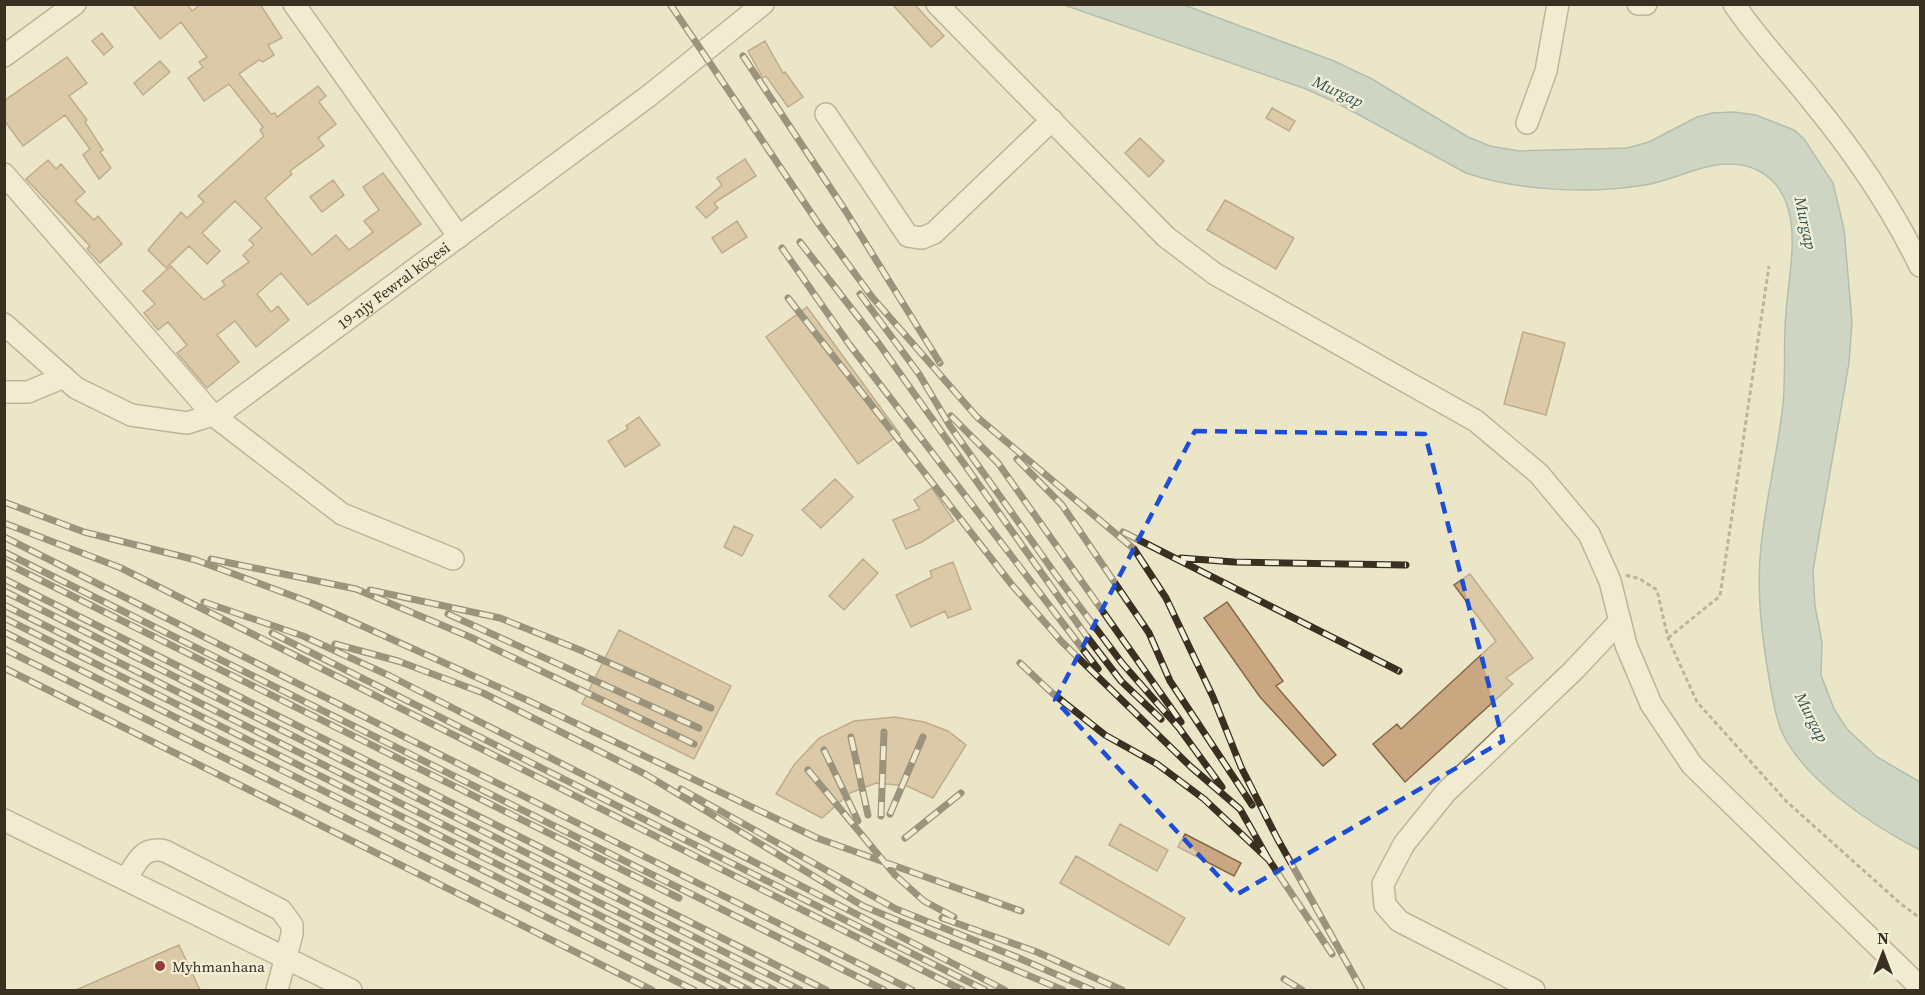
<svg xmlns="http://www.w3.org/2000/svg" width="1925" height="995" font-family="'Source Serif 4',serif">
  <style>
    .water { fill: #aac1bd; stroke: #708f8b; stroke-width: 1.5 }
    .building { fill: #c8a781; stroke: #866746; stroke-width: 1.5 }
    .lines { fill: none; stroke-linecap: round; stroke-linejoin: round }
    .minor-casing { stroke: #88795f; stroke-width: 24 }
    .path { stroke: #88795f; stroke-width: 3; stroke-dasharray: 4.5 3; stroke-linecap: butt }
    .minor { stroke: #f7f2dc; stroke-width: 21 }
    .rail-casing { stroke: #393021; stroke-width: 7 }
    .rail { stroke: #f4efd8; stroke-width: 4.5; stroke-dasharray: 14; stroke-linecap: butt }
    .marked { fill: none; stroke: #1d4ed8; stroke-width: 4.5; stroke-dasharray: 12 8; stroke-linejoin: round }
    .poi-dot { fill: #943d32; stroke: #f4efd8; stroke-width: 2 }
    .labels { text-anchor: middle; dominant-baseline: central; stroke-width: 4.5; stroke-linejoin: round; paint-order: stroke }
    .street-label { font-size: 15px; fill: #393021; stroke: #f4efd8 }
    .poi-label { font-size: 15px; fill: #393021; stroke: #f4efd8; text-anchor: start }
    .water-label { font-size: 16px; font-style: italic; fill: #325658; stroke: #f4efd8 }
  </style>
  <rect width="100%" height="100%" fill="#ece6c9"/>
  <path class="water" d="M1064 5H1184L1334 61 1372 79 1468 137 1490 146 1519 151 1627 148 1649 142 1697 117 1712 113 1734 112 1756 115 1794 130 1804 139 1833 183 1844 229 1852 322 1849 363 1813 570 1815 606 1822 642 1821 675 1834 709 1847 729 1877 757 1920 782V850C1873 826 1803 780 1781 730 1775 715 1773 699 1770 684 1762 638 1756 592 1761 546 1766 498 1778 451 1783 404 1786 374 1783 343 1786 313 1788 278 1799 236 1786 202 1781 189 1771 177 1759 171 1723 151 1681 179 1645 185 1591 194 1518 191 1466 173L1337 103 1306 89Z"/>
  <path class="building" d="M132 4H187L192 11 201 4H260L282 38 268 45 274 55 263 62 259 60 239 74 271 114 275 113 277 117 318 86 326 96 319 102 336 124 318 138 324 146 290 171 292 174 265 198 312 255 336 235 349 250 373 232 364 221 379 210 363 187 383 173 421 224 308 305 281 273 257 294 271 312 278 306 289 320 256 347 235 321 217 335 239 362 207 388 177 353 187 345 168 322 158 330 144 313 155 304 143 291 171 266 204 300 225 285 222 281 249 262 243 255 254 245 249 240 262 228 235 201 202 233 220 251 207 264 189 246 166 268 148 250 181 212 187 218 204 202 198 196 264 136 260 130 263 127 229 84 204 101 188 78 203 67 199 62 207 57 181 22 160 39Z
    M892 4H914L944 36 931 47Z
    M102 33 113 47 104 55 92 41Z
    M765 41 783 73 785 72 803 97 788 107 766 76 763 78 748 51Z
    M67 57 87 83 69 96 87 120 85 122 103 150 100 152 111 168 99 179 83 155 90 149 65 115 23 146 4 120V101Z
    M160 61 170 72 143 95 134 83Z
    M1272 108 1295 121 1289 131 1266 118Z
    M1140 138 1164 161 1149 177 1125 153Z
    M745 159 756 176 714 203 718 208 706 218 696 207 722 185 717 178Z
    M48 160 56 169 61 164 85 192 75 201 94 220 98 216 122 244 100 263 87 249 90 246 26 179Z
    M333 180 344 195 322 212 310 197Z
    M1225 200 1294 238 1276 269 1207 230Z
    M737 221 747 237 722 253 712 238Z
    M807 307 900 434 858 464 766 337Z
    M1523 332 1565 343 1546 415 1504 404Z
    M639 417 660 445 625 467 608 441 628 429 626 426Z
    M835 479 853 497 821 528 802 510Z
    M932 488 954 521 922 542 906 549 893 520 920 509 914 500Z
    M734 526 753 535 742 556 724 547Z
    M863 559 878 573 844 610 829 596Z
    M953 562 971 609 948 618 945 611 911 627 896 595 932 577 930 571Z
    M1470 574 1533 658 1506 678 1513 684 1405 782 1373 744 1397 724 1401 729 1496 641 1454 585Z
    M1227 602 1283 681 1276 686 1336 755 1323 766 1260 697 1204 618Z
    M619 630 731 686 694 759 582 704Z
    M895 717 924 722 948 731 966 745 933 798 907 786 876 783 850 793 822 818 776 794 794 765 819 738 854 721Z
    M1120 824 1168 850 1157 871 1109 845Z
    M1185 834 1241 863 1234 876 1178 847Z
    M1076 856 1185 918 1169 945 1060 883Z
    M179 945 200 990H76Z"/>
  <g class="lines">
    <g class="minor-casing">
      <g id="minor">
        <path d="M294 4 459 237"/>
        <path d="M937 4 1166 237 1215 274 1476 421 1539 474 1589 534 1610 581 1626 645 1651 704 1692 765 1920 987"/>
        <path d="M1638 4H1646"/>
        <path d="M1734 4C1757 39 1786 68 1812 101 1854 152 1891 206 1920 266"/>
        <path d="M4 56 75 4"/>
        <path d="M826 114 908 236 922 238 934 233 1052 120"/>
        <path d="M1527 123 1546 71 1558 4"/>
        <path d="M4 174 213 415 342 514 453 559"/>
        <path id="s1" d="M4 324 76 388 131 415 187 423 222 412 650 95 763 4"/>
        <path d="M4 392H28L64 377"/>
        <path d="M4 820 351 990"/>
        <path d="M127 878C137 861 143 846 165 851L281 910 292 925V934L277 990"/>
        <path d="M1534 990 1399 921 1385 905 1383 884 1404 844 1446 792 1573 671 1620 621"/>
      </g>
    </g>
    <path class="path" d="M1626 575 1640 579 1657 590 1668 638 1697 702 1787 802 1901 904 1920 918
      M1668 638 1720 596 1769 266"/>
    <use href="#minor" class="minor"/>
    <g class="rail-casing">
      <path id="rail" d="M670 4 818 223 872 297 977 417 1134 549 1166 598 1213 697 1241 767 1277 838 1362 990
        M743 56 845 210 940 363
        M800 242 879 344 1085 634 1121 681 1161 719
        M782 248 849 344 1098 669
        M860 294 919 374 950 426 1056 575 1122 663 1179 728 1222 787
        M788 298 1012 585 1062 642 1191 767 1240 809 1269 860
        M951 416 998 463 1181 722
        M1017 459 1062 505 1149 633 1170 681 1252 805
        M4 502 84 532 196 560 309 602 529 701 817 838 1021 911
        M4 523 121 568 962 990
        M1123 532 1399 671
        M4 537 912 990
        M4 552 884 990
        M1181 558 1234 562 1406 565
        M211 559 356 589 470 637 694 744
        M4 562 679 898
        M4 579 826 990
        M370 590 500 618 580 650 711 708
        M4 591 800 990
        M204 602 303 636 390 676 1005 990
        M4 605 774 990
        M448 614 699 728
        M4 618 749 990
        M4 632 724 990
        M272 633 985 990
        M335 644 398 661 483 693 645 774 863 906 1063 990
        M4 649 694 990
        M1020 663 1051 692 1105 735 1157 764 1204 799 1269 860 1332 954
        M4 668 652 990
        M851 737 868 815
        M824 750 858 821
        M808 770 895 875 924 901 954 917
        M681 789 896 909 1014 956 1092 990
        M890 814 923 737
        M881 816 884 732
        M905 838 961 793
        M942 918 1037 952 1122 990
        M1284 979 1302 990"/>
    </g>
    <use href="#rail" class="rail"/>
  </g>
  <path d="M0 0H1925V995H0ZM1195 431 1425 434 1503 741 1236 895 1055 700Z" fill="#ece6c9" fill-opacity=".55" fill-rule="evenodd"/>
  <path class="marked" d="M1195 431 1425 434 1503 741 1236 895 1055 700Z"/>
  <circle class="poi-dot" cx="160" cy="966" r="6"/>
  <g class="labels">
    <g class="street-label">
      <text stroke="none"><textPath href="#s1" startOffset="464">19-njy Fewral köçesi</textPath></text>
    </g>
    <g class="poi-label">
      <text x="172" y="966">Myhmanhana</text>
    </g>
    <g class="water-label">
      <text transform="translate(1338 91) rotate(25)">Murgap</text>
      <text transform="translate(1806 223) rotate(78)">Murgap</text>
      <text transform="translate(1812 717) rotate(63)">Murgap</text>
    </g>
  </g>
  <rect width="1925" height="995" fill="none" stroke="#393021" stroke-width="12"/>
  <g transform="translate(1883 953)" stroke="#f4efd8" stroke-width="4.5" paint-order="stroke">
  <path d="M0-4.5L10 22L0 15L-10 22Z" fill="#393021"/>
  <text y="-9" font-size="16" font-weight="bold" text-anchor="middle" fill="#393021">N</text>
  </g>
</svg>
